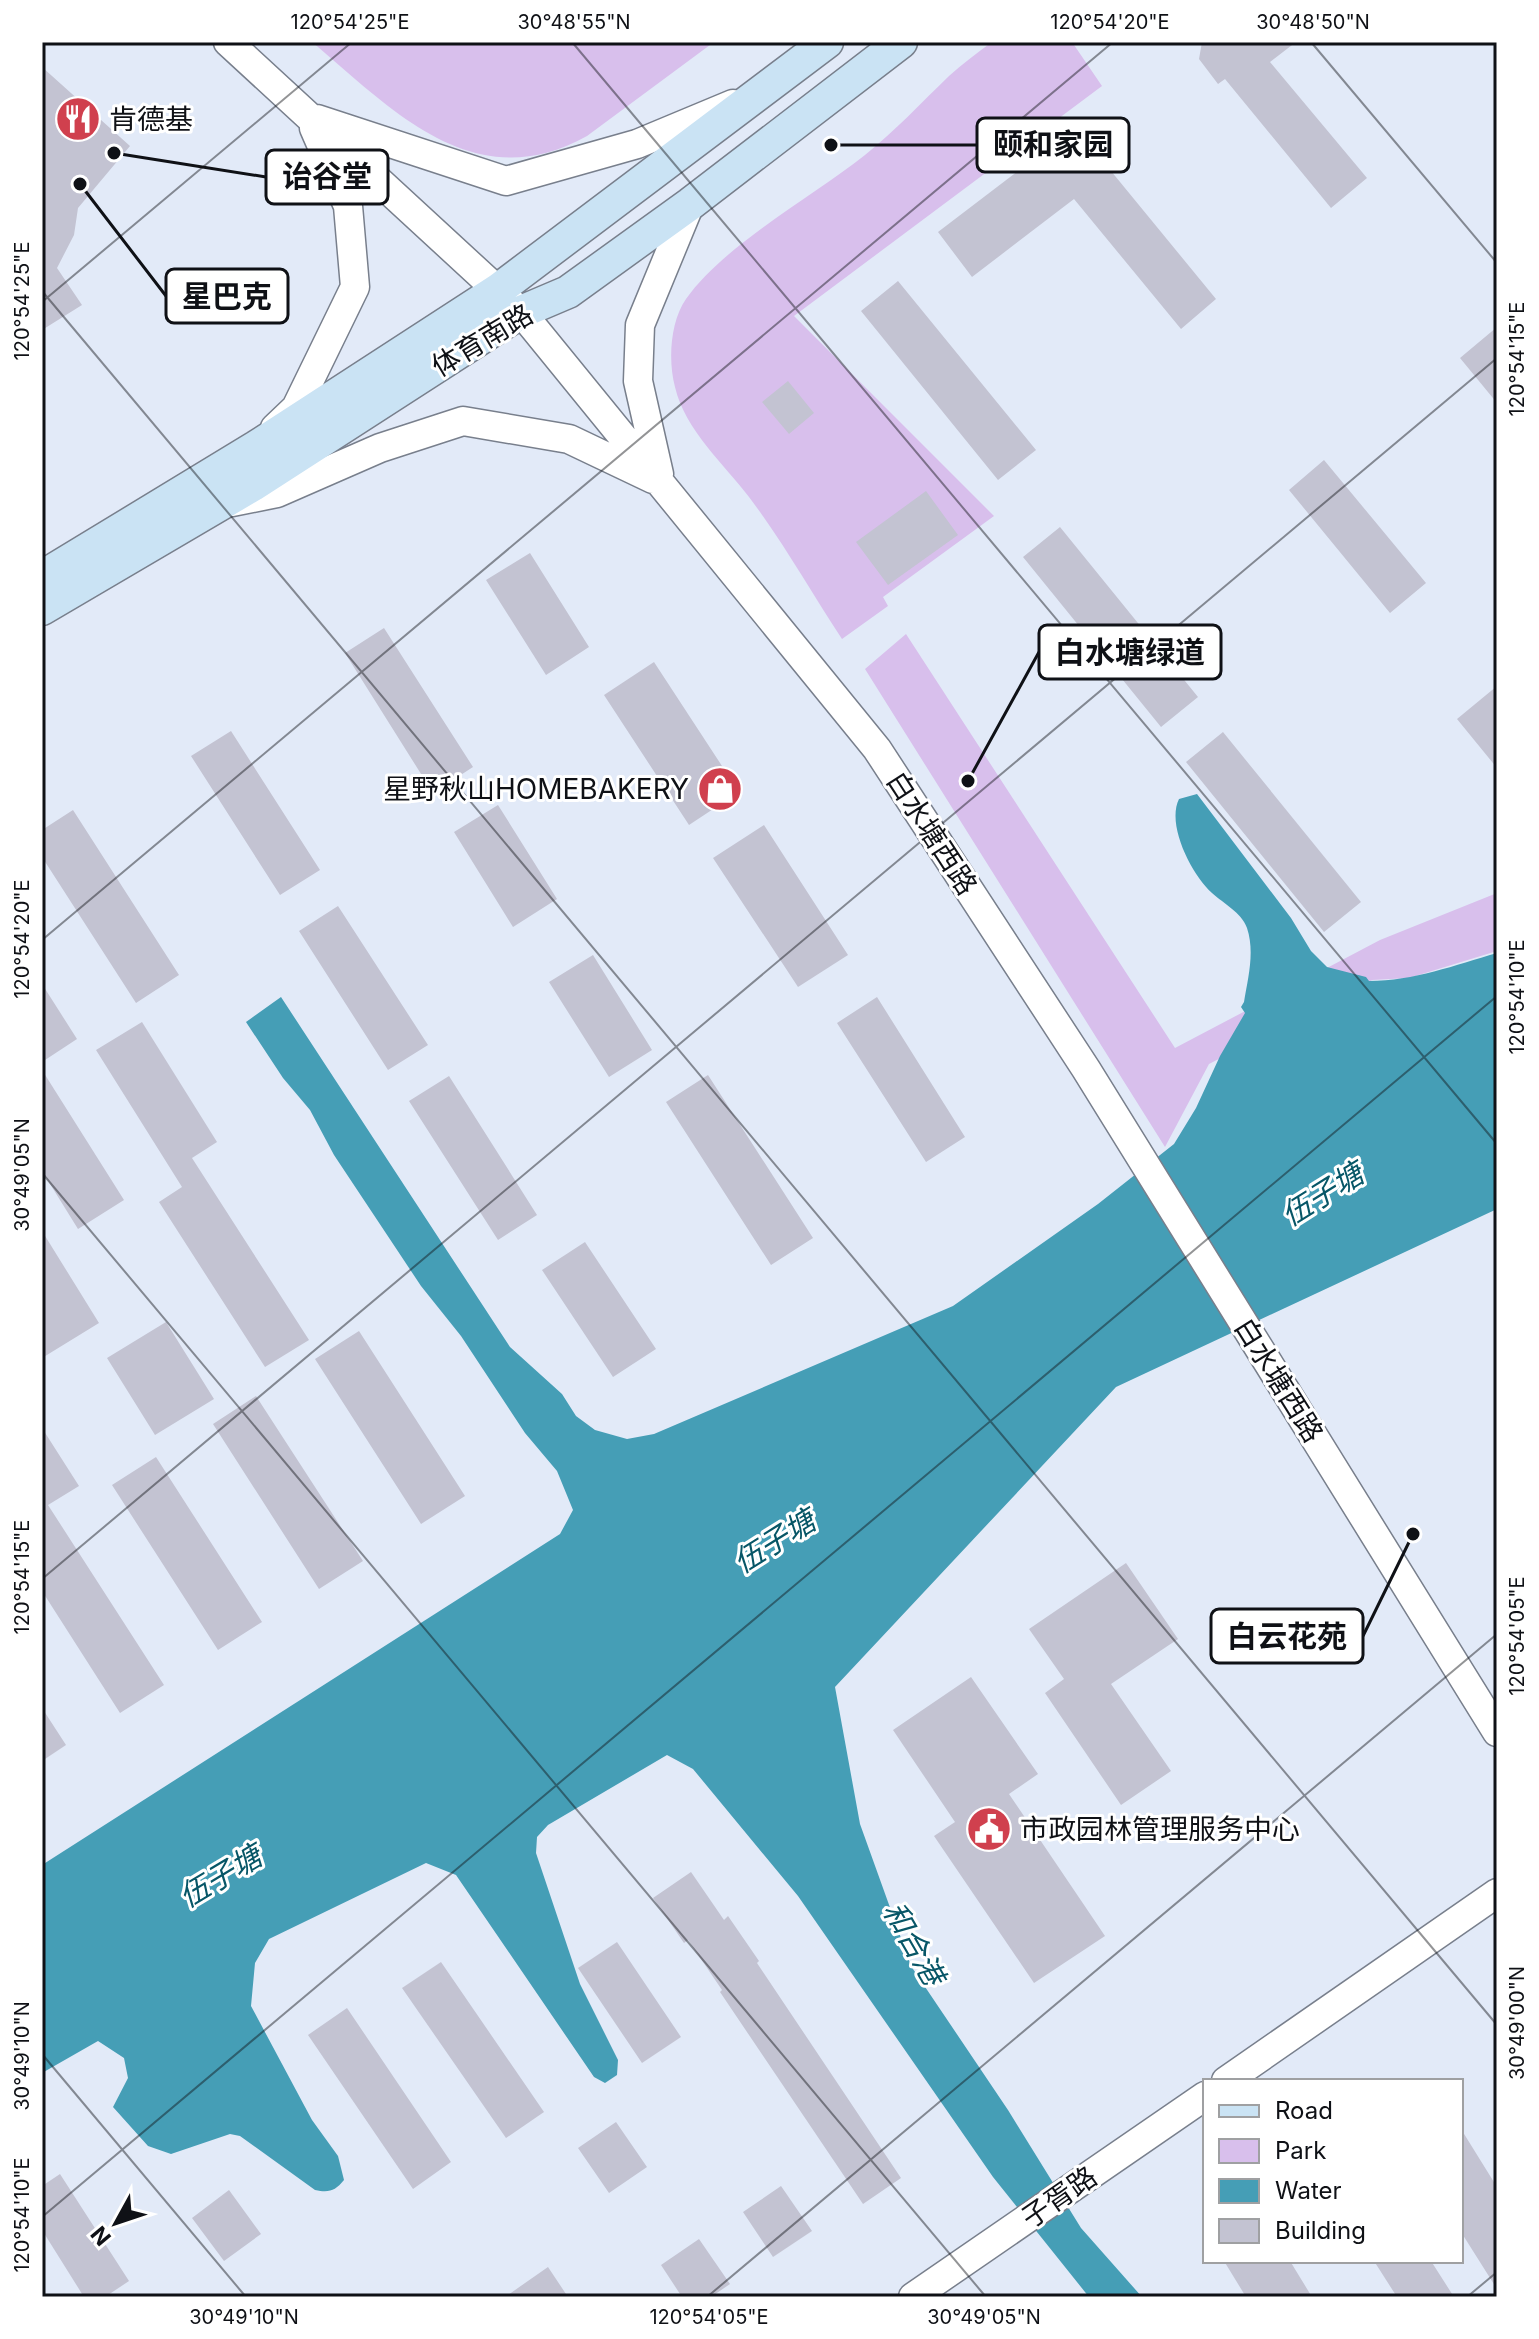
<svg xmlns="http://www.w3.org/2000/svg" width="1539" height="2339" font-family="Inter,'Noto Sans SC',sans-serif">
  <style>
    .green { fill: #d8bfec }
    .water { fill: #459eb6 }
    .building { fill: #c3c3d2 }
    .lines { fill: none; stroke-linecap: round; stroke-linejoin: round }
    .tertiary-casing { stroke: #787f8c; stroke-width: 31 }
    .secondary-casing { stroke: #787f8c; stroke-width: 35 }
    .tertiary { stroke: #fff; stroke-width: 28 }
    .secondary { stroke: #cae3f4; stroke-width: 32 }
    .ticks { fill: none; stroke: #0f1116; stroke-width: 2; stroke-opacity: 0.45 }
    .labels { text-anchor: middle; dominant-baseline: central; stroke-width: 6; stroke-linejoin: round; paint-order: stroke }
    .poi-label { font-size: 28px; fill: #0f1116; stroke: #fff; text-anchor: start }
    .street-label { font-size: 28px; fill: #0f1116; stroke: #fff }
    .water-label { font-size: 30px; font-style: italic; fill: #075667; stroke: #fff }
    .leader { fill: none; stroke: #0f1116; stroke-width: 3 }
    .callout-dot { fill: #0f1116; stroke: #fff; stroke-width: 3 }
    .callout { fill: #fff; stroke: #0f1116; stroke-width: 3 }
    .callout-label { font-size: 30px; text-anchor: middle; font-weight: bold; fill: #0f1116 }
    .neatline { fill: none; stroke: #0f1116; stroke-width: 3 }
    .ticks-label { font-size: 20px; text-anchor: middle; fill: #0f1116 }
  </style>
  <rect width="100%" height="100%" fill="#e2eaf8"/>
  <path class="green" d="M312 42H714L587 136C474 199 393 110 312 42Z
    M992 42H1072L1102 86 794 316 994 516 883 597 888 606 842 639C811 592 783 542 749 497 724 464 685 430 675 387 668 361 670 322 686 299 725 244 811 198 865 155 895 131 921 103 949 76 962 64 977 53 992 42Z
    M906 634 1175 1048 1380 940 1497 893V951L1409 978 1372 980 1209 1064 1165 1147 865 669Z"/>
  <path class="water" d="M1197 794 1291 918 1311 951 1327 967 1366 977 1369 981C1414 981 1455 965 1497 953V1209L1116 1387 835 1687 860 1824 911 1966 1008 2110 1081 2228 1142 2297H1089L993 2177 798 1896 693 1769 667 1755 548 1825 537 1837 536 1853 580 1984 618 2060 617 2075 605 2083 594 2077 456 1875 426 1863 269 1939 255 1963 251 2006 312 2120 338 2156 344 2180C335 2191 329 2193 315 2190L240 2136 230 2134 171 2154 148 2146 113 2107 128 2078 124 2058 98 2041 42 2073V1865L560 1534 573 1510 557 1471 525 1433 461 1336 421 1286 334 1155 310 1110 283 1078 246 1022 281 997 510 1347 562 1394 576 1416 595 1430 627 1439 654 1434 953 1306 1098 1204 1174 1144 1196 1108 1220 1056 1245 1013 1241 1007 1244 1002C1248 978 1255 952 1247 928 1241 912 1224 904 1212 893 1192 875 1166 825 1179 799Z"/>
  <path class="building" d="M1202 42H1296L1270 62 1367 178 1331 208 1225 79 1218 84 1199 59Z
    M42 67 130 146 78 208 74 235 57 268 82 305 42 330Z
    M1072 130 1096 132 1120 164 1111 171 1216 299 1181 329 1074 199 972 277 938 232Z
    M898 281 1036 450 998 480 861 311Z
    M1497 327V403L1460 358Z
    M788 381 814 413 789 434 762 402Z
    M1324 460 1426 583 1390 613 1289 490Z
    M926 491 958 535 888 585 856 542Z
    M1060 527 1198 697 1161 727 1023 557Z
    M530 553 589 647 546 675 486 580Z
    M384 628 473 767 433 793 345 653Z
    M654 662 739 792 689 825 604 695Z
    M1497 686V768L1457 719Z
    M231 731 320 870 280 895 191 756Z
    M1223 732 1361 902 1324 932 1186 762Z
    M498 805 557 899 513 927 454 832Z
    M73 810 179 975 136 1003 42 857V830Z
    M764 825 848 955 798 987 713 858Z
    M338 906 428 1045 388 1070 299 931Z
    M593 955 652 1050 609 1077 549 982Z
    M42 984 77 1039 42 1062Z
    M877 997 965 1137 926 1162 837 1023Z
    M142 1022 217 1142 192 1158 309 1340 265 1367 159 1202 182 1187 96 1050Z
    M42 1070 124 1200 78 1229 42 1171Z
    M708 1075 813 1238 771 1265 666 1102Z
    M449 1076 537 1215 498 1240 409 1101Z
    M42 1231 99 1323 42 1358Z
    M585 1242 656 1349 613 1377 542 1270Z
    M166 1322 214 1399 155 1435 107 1358Z
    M359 1331 465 1496 421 1524 315 1359Z
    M256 1396 363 1561 319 1589 213 1424Z
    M42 1428 79 1486 48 1505 164 1685 120 1713 42 1591Z
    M156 1457 262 1622 218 1650 112 1485Z
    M1126 1563 1178 1639 1111 1684 1171 1771 1121 1805 1045 1693 1064 1679 1029 1629Z
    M971 1677 1038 1774 1009 1794 1105 1936 1034 1983 934 1836 955 1822 893 1730Z
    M42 1708 66 1745 42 1761Z
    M691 1872 724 1920 728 1916 759 1961 757 1963 901 2178 863 2204 720 1992 722 1990 688 1940 684 1943 653 1898Z
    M617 1942 681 2037 642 2063 578 1968Z
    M441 1962 544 2112 506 2138 402 1988Z
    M347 2008 451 2162 413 2189 308 2035Z
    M616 2122 647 2167 609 2193 578 2148Z
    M1461 2129 1497 2187V2289L1461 2232Z
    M60 2174 129 2281 105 2297H84L42 2230V2186Z
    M781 2186 812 2231 773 2257 743 2212Z
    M229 2190 261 2234 224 2261 192 2218Z
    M699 2239 730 2284 711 2297H682L661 2265Z
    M1224 2261H1290L1312 2297H1246Z
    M1374 2261H1431L1454 2297H1397Z
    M548 2267 568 2297H505Z"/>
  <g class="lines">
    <g class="tertiary-casing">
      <path id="tertiary" d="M228 42 521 312 877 749 1086 1069 1497 1732
        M317 119 506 181 637 144 733 104
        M275 428 296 408 355 287 348 206 314 128
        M659 474 638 381 640 325 690 204
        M232 502 277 493 380 448 463 421 569 439 653 479
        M1226 2081 1497 1893
        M913 2297 1205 2096"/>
    </g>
    <g class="secondary-casing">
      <path id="secondary" d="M42 577 256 447 498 290 827 42
        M42 609 253 485 521 312 568 292 690 204 901 42"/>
    </g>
    <use href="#tertiary" class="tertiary"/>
    <use href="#secondary" class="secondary"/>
  </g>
  <path class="ticks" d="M572 42 1497 1144M1311 42 1497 263M42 291 1497 2025M42 302 352 42M42 940 1113 42M42 1173 986 2297M42 1579 1497 358M42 2054 246 2297M42 2217 1497 996M707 2297 1497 1634M1467 2297 1497 2272"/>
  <defs>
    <g id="restaurant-disc" transform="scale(2.3)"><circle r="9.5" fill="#d0404e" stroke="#fff"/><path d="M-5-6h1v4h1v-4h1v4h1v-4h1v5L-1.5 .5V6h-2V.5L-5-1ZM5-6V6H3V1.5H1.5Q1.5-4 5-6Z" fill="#fff"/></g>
    <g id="shop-disc" transform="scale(2.3)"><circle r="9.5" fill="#d0404e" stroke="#fff"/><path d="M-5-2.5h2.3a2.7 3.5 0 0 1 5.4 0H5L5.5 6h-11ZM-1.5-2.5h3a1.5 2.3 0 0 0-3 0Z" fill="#fff"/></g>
    <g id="civic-disc" transform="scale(2.3)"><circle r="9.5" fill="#d0404e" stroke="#fff"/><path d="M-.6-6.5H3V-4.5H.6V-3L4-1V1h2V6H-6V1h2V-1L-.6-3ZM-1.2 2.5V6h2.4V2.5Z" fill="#fff"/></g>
  </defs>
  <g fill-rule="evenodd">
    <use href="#restaurant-disc" x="78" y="119"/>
    <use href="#shop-disc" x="720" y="789"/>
    <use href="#civic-disc" x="989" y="1829"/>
  </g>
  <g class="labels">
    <g class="poi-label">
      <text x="109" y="119">肯德基</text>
      <text x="689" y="789" text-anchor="end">星野秋山HOMEBAKERY</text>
      <text x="1020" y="1829">市政园林管理服务中心</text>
    </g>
    <g class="street-label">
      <text transform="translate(482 340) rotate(-31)">体育南路</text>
      <text transform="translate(932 833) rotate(57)">白水塘西路</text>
      <text transform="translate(1279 1380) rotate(58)">白水塘西路</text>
      <text transform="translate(1059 2197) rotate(-35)">子胥路</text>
    </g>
    <g class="water-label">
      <text transform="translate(1322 1194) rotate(-32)">伍子塘</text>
      <text transform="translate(774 1541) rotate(-32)">伍子塘</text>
      <text transform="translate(220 1876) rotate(-31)">伍子塘</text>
      <text transform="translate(914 1943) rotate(60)">和合港</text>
    </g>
  </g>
  <path class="leader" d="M831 145L977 145M114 153L266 177M80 184L166 296M968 781L1039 652M1413 1534L1363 1636"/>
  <g class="callout-dot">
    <circle cx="831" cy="145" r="8"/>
    <circle cx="114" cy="153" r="8"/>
    <circle cx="80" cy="184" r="8"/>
    <circle cx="968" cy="781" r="8"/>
    <circle cx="1413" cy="1534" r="8"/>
  </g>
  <g class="callout">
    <rect x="977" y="118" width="152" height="54" rx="8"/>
    <rect x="266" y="150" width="122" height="54" rx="8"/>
    <rect x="166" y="269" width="122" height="54" rx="8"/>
    <rect x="1039" y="625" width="182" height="54" rx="8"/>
    <rect x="1211" y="1609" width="152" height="54" rx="8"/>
  </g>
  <g class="callout-label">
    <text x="1053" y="155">颐和家园</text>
    <text x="327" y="187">诒谷堂</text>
    <text x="227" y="307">星巴克</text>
    <text x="1130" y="663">白水塘绿道</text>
    <text x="1287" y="1647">白云花苑</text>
  </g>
  <rect width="1539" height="2339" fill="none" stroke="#ffffff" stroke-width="88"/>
  <rect x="1203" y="2079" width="260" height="184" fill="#ffffff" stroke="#9fa0a2" stroke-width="2"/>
  <rect x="1219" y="2105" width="40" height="12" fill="#cae3f4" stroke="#9fa0a2" stroke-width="2"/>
  <text x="1275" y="2119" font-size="24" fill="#0f1116">Road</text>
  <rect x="1219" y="2139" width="40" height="24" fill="#d8bfec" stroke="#9fa0a2" stroke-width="2"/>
  <text x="1275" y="2159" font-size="24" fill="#0f1116">Park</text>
  <rect x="1219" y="2179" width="40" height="24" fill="#459eb6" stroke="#9fa0a2" stroke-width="2"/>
  <text x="1275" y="2199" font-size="24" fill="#0f1116">Water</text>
  <rect x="1219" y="2219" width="40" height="24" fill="#c3c3d2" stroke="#9fa0a2" stroke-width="2"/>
  <text x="1275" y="2239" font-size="24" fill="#0f1116">Building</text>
  <g transform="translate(116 2223) rotate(230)" stroke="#ffffff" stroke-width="6" paint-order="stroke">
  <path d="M0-6L14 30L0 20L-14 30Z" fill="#0f1116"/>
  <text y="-12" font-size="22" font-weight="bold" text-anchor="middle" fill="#0f1116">N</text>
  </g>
  <rect x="44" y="44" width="1451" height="2251" class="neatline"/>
  <g class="ticks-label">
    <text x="350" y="29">120°54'25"E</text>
    <text x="574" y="29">30°48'55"N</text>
    <text x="1110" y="29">120°54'20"E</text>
    <text x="1313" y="29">30°48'50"N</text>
    <text transform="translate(22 301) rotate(-90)" y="7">120°54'25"E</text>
    <text transform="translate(1517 359) rotate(-90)" y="7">120°54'15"E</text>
    <text transform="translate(22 939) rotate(-90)" y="7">120°54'20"E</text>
    <text transform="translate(1517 997) rotate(-90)" y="7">120°54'10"E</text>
    <text transform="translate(22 1175) rotate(-90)" y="7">30°49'05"N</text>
    <text transform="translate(22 1577) rotate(-90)" y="7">120°54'15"E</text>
    <text transform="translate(1517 1636) rotate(-90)" y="7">120°54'05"E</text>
    <text transform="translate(1517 2023) rotate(-90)" y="7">30°49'00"N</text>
    <text transform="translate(22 2056) rotate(-90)" y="7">30°49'10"N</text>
    <text transform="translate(22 2215) rotate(-90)" y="7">120°54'10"E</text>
    <text x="244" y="2324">30°49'10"N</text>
    <text x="709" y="2324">120°54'05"E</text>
    <text x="984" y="2324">30°49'05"N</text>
  </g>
</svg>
